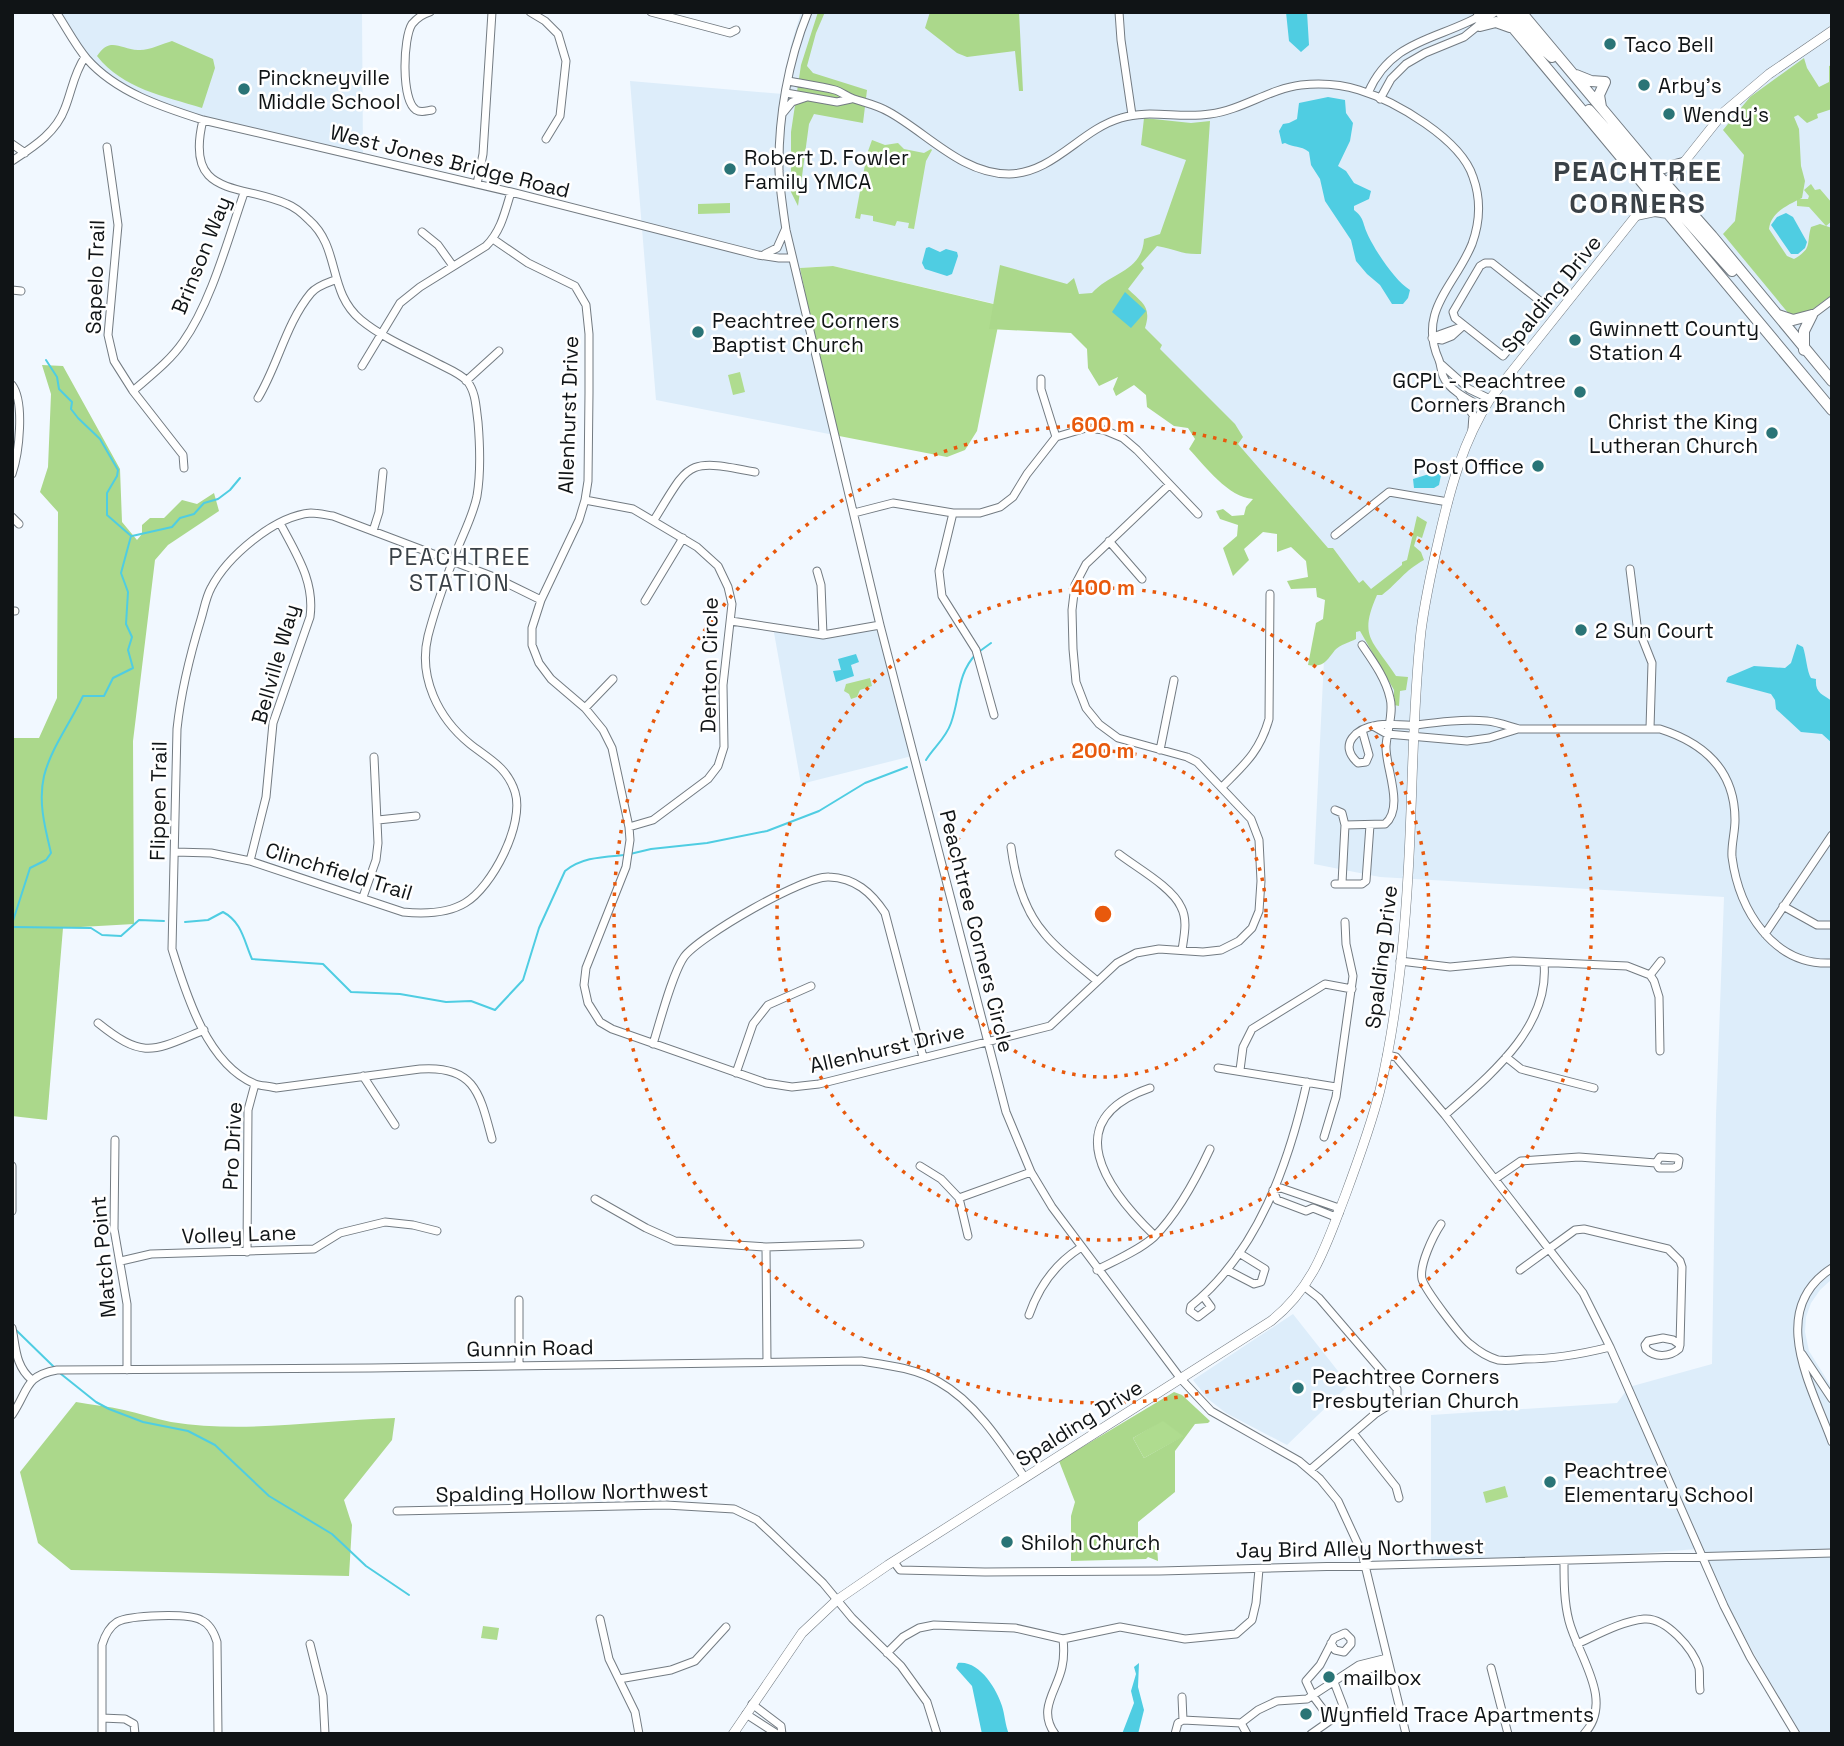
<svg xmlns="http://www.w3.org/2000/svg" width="1844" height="1746" font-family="'Space Grotesk',sans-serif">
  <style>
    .built { fill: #ddedfa }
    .green { fill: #afdc8f }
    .forest { fill: #abd88b; fill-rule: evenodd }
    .water { fill: #4fcde2 }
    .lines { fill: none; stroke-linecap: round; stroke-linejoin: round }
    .stream { stroke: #4fcde2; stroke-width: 2 }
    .minor-casing { stroke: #737b82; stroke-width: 9 }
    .major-casing { stroke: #737b82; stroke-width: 10 }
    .highway-casing { stroke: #737b82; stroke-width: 12 }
    .minor { stroke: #fff; stroke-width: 7 }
    .major { stroke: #fff; stroke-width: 9 }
    .highway { stroke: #fff; stroke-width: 10 }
    .ring { fill: none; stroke: #e8590c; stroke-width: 3.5; stroke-dasharray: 3.5 7 }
    .poi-dot { fill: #2a7476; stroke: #fff; stroke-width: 2.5 }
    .labels { text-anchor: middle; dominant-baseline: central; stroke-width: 5; stroke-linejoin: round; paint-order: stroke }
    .poi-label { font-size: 21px; fill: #101416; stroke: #fff; text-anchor: start }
    .street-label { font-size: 21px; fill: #101416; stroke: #fff }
    .neighbourhood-label { font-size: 23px; letter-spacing: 2px; fill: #3a4147; stroke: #fff }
    .district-label { font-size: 28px; font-weight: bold; letter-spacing: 2px; fill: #3a4147; stroke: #fff }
    .centre { fill: #e8590c; stroke: #fff; stroke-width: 3.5 }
    .ring-label { font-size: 21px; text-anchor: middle; font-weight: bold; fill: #e8590c; stroke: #fff; stroke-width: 5; stroke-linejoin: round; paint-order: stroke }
  </style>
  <rect width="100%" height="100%" fill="#f1f8ff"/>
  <path class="built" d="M56 12H362L363 157 203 120 139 97 96 68Z
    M801 12H1832V1279L1820 1290 1811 1303 1806 1317 1805 1332 1809 1351 1832 1388V1734H1801L1759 1663 1697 1549 1619 1555 1431 1563V1415L1617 1403 1629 1387 1712 1364 1716 1115 1724 897 1380 877 1314 864 1328 577 1273 509 1094 327 833 266 800 268 834 435 656 400 630 81 783 94 791 45Z
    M773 627 811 636 838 637 880 627 916 755 801 784Z
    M1293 1314 1349 1385 1287 1445 1226 1413 1208 1399 1193 1380Z"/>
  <path class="green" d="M872 140 885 145 898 143 904 149 924 153 931 149 932 150 926 161 914 229 908 228 909 223 897 221 895 226 873 221V216L861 214 860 219 855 218 867 154Z
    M1811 184 1815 190 1820 189 1832 203V221L1826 226 1809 207 1797 206V199H1808L1809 196 1804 190Z
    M730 203V213L698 214V204Z
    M833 266 1002 306 977 431 965 450 947 457 834 435 800 268Z
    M740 372 745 392 733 395 728 375Z
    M870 678 872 686 860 690 857 697 851 699 849 694 844 691 846 684Z
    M1163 1420 1184 1436 1144 1458 1133 1438Z
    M1505 1486 1508 1497 1486 1503 1483 1492Z
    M483 1626 499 1628 497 1640 481 1638Z"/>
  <path class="forest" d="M818 12H825L816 33 807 66 813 73 867 90 863 123 814 114 809 124 798 206 791 192V132L801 65Z
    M930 12H1019L1023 91H1019L1015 51 967 57 957 53 925 28Z
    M172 41 213 59 215 68 202 108C164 96 123 89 97 56 110 36 120 49 138 50 148 51 162 44 172 41Z
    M1804 58 1807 68 1819 87 1829 82V66L1832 65V109L1817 114 1818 118 1807 123 1798 115 1794 117 1799 129 1801 166 1805 181 1802 198C1788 205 1771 212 1769 229L1787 256 1794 259C1813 248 1806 244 1811 227L1820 224 1832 228V295L1802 317 1789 314 1723 234 1735 221 1744 155 1723 130 1750 97Z
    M1144 118 1191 123 1210 121 1201 254C1181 255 1176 249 1157 246L1141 264 1144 268 1128 289C1142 303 1152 306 1145 328L1162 345 1160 349 1235 424 1243 437 1238 444 1328 548H1333L1359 583 1363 580 1371 589 1402 565V562L1407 560 1417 516 1427 522 1422 538 1417 536 1414 546 1421 552 1424 560C1404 571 1399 582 1382 595H1377C1358 638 1373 640 1396 676L1408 677 1406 690 1400 691 1399 706 1394 705V690L1360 631 1356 632V639C1350 642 1340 645 1335 650 1327 660 1324 668 1308 665L1316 623 1323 619 1325 600 1317 597 1316 588 1291 589 1287 581 1308 577 1306 561 1291 547 1277 552V534L1263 532 1244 549 1249 560 1233 576 1223 548 1237 536 1238 525 1220 519 1216 511 1223 509 1232 516 1244 515 1246 507 1253 499C1228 497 1206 467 1189 449L1195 439 1188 428 1174 426 1147 407 1146 395 1134 385 1116 396 1113 389 1118 377 1099 386 1088 368 1087 349 1071 333 989 329 1000 265 1067 284 1074 278 1079 294 1092 293C1111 272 1142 272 1144 239L1160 234 1186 160 1141 145Z
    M42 365 63 366 120 469 122 522 137 540 142 534V525L150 518H164L182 500 197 504 214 493 219 511 168 545 155 560 133 741 134 924 63 928 47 1120 12 1116V738H39L57 698 58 512 40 492 48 467 51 394Z
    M1174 1392 1182 1395 1210 1421 1208 1423 1195 1424 1175 1451V1492L1138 1522V1542L1157 1546 1158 1561 1148 1557 1146 1559 1071 1561V1516L1075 1502 1059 1461ZM1163 1421 1183 1436 1144 1458 1133 1438Z
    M76 1402C92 1405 108 1406 124 1410 139 1413 155 1419 171 1422 245 1434 321 1420 395 1418L392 1440 344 1500 352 1525 349 1576 71 1570 38 1543 20 1472Z"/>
  <path class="water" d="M1286 12H1307L1309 45 1301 52 1289 41Z
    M1328 97 1345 100 1346 113 1353 123 1350 141 1338 166 1346 171 1354 183 1371 191 1369 199 1354 206V210C1364 218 1362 221 1367 233 1374 249 1395 281 1410 290L1408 298 1403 304H1392L1380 285 1367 274 1356 261 1351 240 1325 201 1320 179 1311 165 1309 152C1300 145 1294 148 1285 143L1282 144 1279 131 1283 124 1289 123 1297 119 1299 103Z
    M1786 213 1793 217 1807 242 1805 248 1798 254H1791L1771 225 1777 217Z
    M929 247 940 252 946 249 957 252 958 256 952 274 947 276 925 269 922 263 926 248Z
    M1125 292 1146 311 1131 328 1112 312Z
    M1442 470 1439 485 1434 488H1414L1413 479Z
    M1797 644 1803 647C1806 655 1807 672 1811 678L1816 679C1815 693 1822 694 1832 701V743L1822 734 1801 732 1776 709 1775 700 1771 694 1726 682 1728 677 1754 666 1785 668 1791 663Z
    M856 654 859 662 851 665 854 676 836 682 833 671 841 670 838 659Z
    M958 1663C979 1660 997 1689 1002 1706 1005 1715 1005 1725 1009 1734H982L972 1686 956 1668Z
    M1139 1663 1138 1687 1144 1710 1138 1734H1122L1134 1703 1131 1691 1136 1674 1134 1667Z"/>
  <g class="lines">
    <path class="stream" d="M46 360 57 377 59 389 72 402 71 409 78 418 100 439 118 470 117 476 107 493V515L130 535
      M132 536 172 527 180 518 194 514 204 503 218 499 230 490 240 478
      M980 651 991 643
      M926 760C934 747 946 738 951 723 960 698 957 674 976 654
      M630 854 651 849 707 843 767 831 819 811 865 783 907 767
      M185 922 208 920 223 912C242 922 244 941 252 959L323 964 351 992 400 994 446 1002 471 1001 495 1010 523 980 539 928 565 871C582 857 603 857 625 855
      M12 924 30 868 46 860 51 853C45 828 38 802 44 776 51 748 71 722 83 696H104L113 678 133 668 128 650 132 637 126 624 128 592 121 573 131 536
      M12 927 91 928 102 935 121 936 139 920 164 921
      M16 1330 55 1368
      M61 1374 96 1402 109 1409 143 1422 188 1431 215 1445 269 1496 332 1534 366 1566 409 1595"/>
    <g class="minor-casing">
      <path id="minor" d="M56 12C66 27 75 45 87 59 116 92 162 107 203 120L511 192 758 255 779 258H791
        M430 12C423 14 417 18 412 24 403 38 401 100 416 110 421 113 426 111 432 110
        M530 12 545 21 558 34 566 61 560 116 546 139
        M651 12 730 33 736 30
        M808 12C788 61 778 118 779 171 780 190 783 210 786 230L880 625 1006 1112 1031 1172 1052 1207 1181 1379 1211 1411 1299 1461 1320 1479 1338 1501 1362 1553 1406 1734
        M1119 12 1121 40 1132 115
        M788 81C803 84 820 86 835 90 842 92 847 97 854 99 866 103 877 105 889 112 927 133 962 174 1009 174 1054 173 1080 130 1121 118 1149 109 1181 119 1210 114 1242 110 1269 89 1301 85 1321 83 1340 84 1359 90 1395 101 1461 139 1473 177 1481 199 1480 222 1472 244 1455 286 1417 311 1439 360 1441 365 1441 371 1443 376 1449 391 1471 401 1484 408
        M786 93 837 102 851 99
        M1368 93C1392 37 1442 40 1487 12
        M1380 99 1391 79 1406 64 1425 53 1464 37 1495 12
        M783 113 792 102 807 97
        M12 144 25 153
        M107 147 118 225 108 335 114 361 133 391 183 455 184 468
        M12 161C33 147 56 133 65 108 72 90 74 73 85 57
        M477 184 483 154 492 12
        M422 232 438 245 453 266
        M493 239 528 263 575 286 586 305 589 334V393L588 481 585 500 579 520 541 600 532 628V645L539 663 551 679 585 708 603 730 612 748 629 827 630 840 626 867 586 968 584 985 588 1003 600 1022 612 1029 766 1083 792 1087 819 1084 1050 1026 1117 963 1136 953 1159 949 1203 952 1221 950 1239 941 1252 928 1259 911 1261 881 1259 840 1251 819 1197 762 1187 757 1118 738 1099 724 1086 708 1076 682 1073 649 1072 610 1075 585 1086 564 1169 485
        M765 254 777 248 785 230
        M1485 263H1492L1545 305 1503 356 1455 318 1453 312 1480 266Z
        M12 290 21 291
        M1812 315 1832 300
        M1433 337 1458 328
        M1432 338 1442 340 1452 336 1463 326
        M1441 364 1469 389 1490 399
        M362 366 400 303 420 287 486 246C501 231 505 212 511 192
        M1041 379V389L1056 437
        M466 381 499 351
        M12 385C25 402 19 454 12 474
        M133 391C150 376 170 361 183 342 211 303 228 239 244 193
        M1460 395 1473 415 1472 429
        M258 398C278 365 286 323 311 293 317 286 327 283 335 280
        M585 500 633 509 697 547 718 566 728 587 732 604 723 685 724 747 718 766 708 779 653 820 629 827
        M854 513 893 503 953 513H980L1000 507 1013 497 1027 474 1056 437 1086 428 1104 430 1123 438 1137 450 1198 514
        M953 513 939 571 942 596 976 650 994 715
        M12 517 19 524
        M654 520C690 462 685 458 755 472
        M373 531 379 512 383 472
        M1335 535 1389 492 1448 502
        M1109 541 1142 579
        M1630 569 1637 625 1652 663 1650 728
        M817 571 821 585 823 635
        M645 601 683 538
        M12 611H15
        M731 621 823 635 880 625
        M585 708 613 679
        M1373 726 1387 734 1467 741 1489 738 1518 729
        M1362 730 1369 755 1366 762 1358 763C1337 744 1357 728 1378 725 1391 723 1404 726 1416 725 1439 722 1463 719 1487 721 1498 722 1508 726 1519 729H1660C1704 743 1735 770 1735 820 1735 833 1731 845 1732 857 1739 910 1773 966 1832 963
        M1160 750 1174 680
        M1222 787C1245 764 1260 751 1269 719L1270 594
        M1335 810 1342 813 1345 825 1342 883
        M378 820 416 816
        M1345 825 1385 824C1405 807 1385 767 1386 746 1387 731 1394 712 1390 698 1386 679 1373 661 1362 645
        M1011 847C1015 877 1024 910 1044 933 1058 951 1080 966 1097 981
        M175 852 211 853 250 861 403 912C424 914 447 914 465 903 492 887 525 824 515 792 507 767 489 759 470 744 438 718 418 677 428 636 435 609 445 581 455 555 462 536 473 516 477 496 481 472 480 446 478 422 476 408 476 392 467 381 460 373 444 367 435 362 410 349 383 338 361 320 327 292 341 248 309 220 303 214 295 207 287 204 239 183 184 198 203 120
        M1119 854C1137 868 1172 887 1181 907 1188 920 1184 936 1182 950
        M250 861 266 797 273 723 310 617C315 581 296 554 280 523
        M1335 884H1362L1366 881 1370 825
        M363 897 376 860 378 843 374 757
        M1783 906 1817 925H1832
        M1765 934 1832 835
        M1400 961 1450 967 1513 961 1627 966 1650 975 1654 981 1659 997 1660 1051
        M1650 975 1661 961
        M98 1023C144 1060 153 1051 204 1030
        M653 1044C660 1022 672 974 684 957 698 937 805 875 829 877 855 878 871 892 885 913L923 1057
        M1387 1055 1396 1057 1445 1115 1583 1293 1610 1347 1724 1606 1750 1657 1796 1734
        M1506 1057 1521 1069 1594 1088
        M1218 1068 1336 1087
        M1240 1070 1243 1047 1252 1029 1325 984 1352 989
        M736 1073 753 1024 768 1005 811 986
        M363 1076 395 1125
        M1150 1088C1057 1120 1106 1189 1155 1236
        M1445 1115C1489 1076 1550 1028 1544 963
        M1324 1137 1336 1097 1353 976 1346 944 1345 922
        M492 1139C480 1094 475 1065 420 1069L276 1088C269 1086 261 1086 255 1084 207 1064 186 994 172 949L177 729C181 691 190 655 201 619 204 609 206 597 211 588 227 557 274 516 311 513 318 513 326 515 333 516L494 577 541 600
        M115 1140 114 1229 127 1304V1370
        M1660 1157 1676 1158 1679 1160 1678 1166 1674 1168H1659L1656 1163Z
        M12 1166V1211
        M920 1166 941 1179 959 1198 968 1236
        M1495 1179 1521 1161 1579 1157 1656 1163
        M1281 1188 1336 1207 1339 1213 1333 1216 1313 1208 1306 1211 1277 1200 1273 1190Z
        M959 1198 1031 1172
        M595 1199 646 1228 675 1241 766 1247 860 1244
        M1441 1224C1433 1236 1419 1265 1422 1279 1425 1290 1461 1337 1470 1344 1478 1351 1488 1357 1498 1360 1507 1361 1517 1360 1525 1359 1555 1359 1582 1354 1610 1347
        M766 1247 767 1362
        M247 1252 248 1110 255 1084
        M121 1261 151 1254 314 1249 340 1233 385 1222 413 1225 437 1231
        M1832 1268C1766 1310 1812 1387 1832 1442
        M1097 1270C1116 1260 1138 1251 1154 1237 1176 1215 1197 1177 1210 1149
        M1227 1270 1254 1284 1261 1282 1265 1269 1239 1253
        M1520 1270 1575 1230 1584 1229 1668 1249 1680 1261 1682 1267 1680 1345
        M1305 1287 1319 1298 1397 1389V1400L1375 1414 1310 1470
        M1203 1296 1211 1307 1198 1317 1190 1311 1191 1306C1258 1252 1289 1163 1307 1082
        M519 1300V1366
        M1029 1315C1039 1286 1055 1264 1080 1248
        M12 1328C16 1347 15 1366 32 1380
        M1663 1338 1673 1340 1680 1345 1679 1349C1670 1357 1655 1358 1646 1349L1645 1345 1648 1341Z
        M1802 1354 1832 1399
        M12 1415C29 1390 24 1376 57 1370L371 1368 861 1361C887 1365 915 1368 939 1382 975 1402 1002 1444 1025 1478
        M1353 1433 1396 1487 1399 1498
        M397 1511 666 1505 734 1509 757 1520 772 1534 823 1583 852 1618 901 1666 927 1702 937 1734
        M1564 1561C1564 1581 1564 1602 1569 1621 1578 1656 1615 1701 1584 1734
        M894 1562 900 1570 985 1572 1160 1571 1832 1553
        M600 1619 609 1659 635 1712 639 1734
        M310 1644 323 1696 325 1734
        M1577 1644C1597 1635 1622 1621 1644 1619 1666 1617 1693 1649 1699 1668 1700 1674 1699 1684 1700 1690
        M887 1653 903 1637 919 1628 934 1625 1015 1628 1063 1639 1120 1627 1185 1639 1236 1634 1252 1620 1256 1603 1259 1569
        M1491 1668 1508 1734
        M1352 1670 1359 1671 1389 1665
        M619 1679 671 1670 695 1661 726 1627
        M1182 1697 1183 1720
        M752 1704 781 1726 782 1734
        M746 1714 777 1734
        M102 1718 125 1719 134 1724 135 1734
        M1331 1720 1344 1708 1334 1682
        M1241 1723 1247 1734
        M102 1734V1645C105 1635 109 1627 117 1622 130 1615 188 1613 201 1620 210 1624 214 1632 217 1642L218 1734
        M1055 1734C1037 1709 1057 1691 1062 1667 1064 1658 1064 1648 1063 1639
        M1175 1734 1178 1723 1183 1720 1241 1723 1258 1710 1277 1701 1307 1699 1359 1665 1387 1658
        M1311 1734 1331 1720 1313 1696 1306 1681 1320 1665 1334 1638 1345 1633 1351 1639V1644L1344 1652 1335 1650 1331 1643"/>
    </g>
    <g class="major-casing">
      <path id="major" d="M733 1734 802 1633 837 1600 888 1565 1271 1321C1314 1287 1326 1245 1345 1196 1358 1161 1371 1126 1380 1090 1396 1021 1404 946 1408 875 1413 794 1412 712 1421 631 1425 600 1432 568 1439 538 1450 489 1463 441 1490 399L1647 202 1673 176 1724 112 1769 74 1832 31"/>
    </g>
    <g class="highway-casing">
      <path id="highway" d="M1500 12 1832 410
        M1510 12 1535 42 1552 57
        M1521 12 1650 166 1712 236 1832 381
        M1478 18 1481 12
        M1480 26 1496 22 1510 27
        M1576 75 1591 81 1605 82 1599 95 1601 107
        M1589 110 1660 189
        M1650 166 1664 168 1683 163
        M1659 189 1732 271
        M1636 215 1655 211 1668 213
        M1778 315 1793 320 1812 315
        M1804 350V331L1812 315"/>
    </g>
    <use href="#minor" class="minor"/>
    <use href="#major" class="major"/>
    <use href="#highway" class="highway"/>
  </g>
  <g class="ring">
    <circle cx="1103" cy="914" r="163"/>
    <circle cx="1103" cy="914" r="326"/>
    <circle cx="1103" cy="914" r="489"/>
  </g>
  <g class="poi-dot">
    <circle cx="1610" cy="44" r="7"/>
    <circle cx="1644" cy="85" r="7"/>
    <circle cx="244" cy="89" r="7"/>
    <circle cx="1669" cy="114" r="7"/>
    <circle cx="730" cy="169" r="7"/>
    <circle cx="698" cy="332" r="7"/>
    <circle cx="1575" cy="340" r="7"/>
    <circle cx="1580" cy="392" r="7"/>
    <circle cx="1772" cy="433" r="7"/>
    <circle cx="1538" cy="466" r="7"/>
    <circle cx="1581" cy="630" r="7"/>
    <circle cx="1298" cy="1388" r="7"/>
    <circle cx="1550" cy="1482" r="7"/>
    <circle cx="1007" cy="1542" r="7"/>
    <circle cx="1329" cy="1677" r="7"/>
    <circle cx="1306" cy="1714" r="7"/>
  </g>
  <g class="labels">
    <g class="poi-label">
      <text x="1624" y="44">Taco Bell</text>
      <text x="258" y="77">Pinckneyville<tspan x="258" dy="24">Middle School</tspan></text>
      <text x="1658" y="85">Arby's</text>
      <text x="1683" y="114">Wendy's</text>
      <text x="744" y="157">Robert D. Fowler<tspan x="744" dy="24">Family YMCA</tspan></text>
      <text x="712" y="320">Peachtree Corners<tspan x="712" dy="24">Baptist Church</tspan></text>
      <text x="1589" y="328">Gwinnett County<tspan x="1589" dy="24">Station 4</tspan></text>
      <text x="1566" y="380" text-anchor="end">GCPL - Peachtree<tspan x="1566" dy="24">Corners Branch</tspan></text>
      <text x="1758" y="421" text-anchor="end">Christ the King<tspan x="1758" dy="24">Lutheran Church</tspan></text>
      <text x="1524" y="466" text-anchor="end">Post Office</text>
      <text x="1595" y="630">2 Sun Court</text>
      <text x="1312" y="1376">Peachtree Corners<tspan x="1312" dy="24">Presbyterian Church</tspan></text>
      <text x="1564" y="1470">Peachtree<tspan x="1564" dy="24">Elementary School</tspan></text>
      <text x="1021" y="1542">Shiloh Church</text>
      <text x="1343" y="1677">mailbox</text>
      <text x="1320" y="1714">Wynfield Trace Apartments</text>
    </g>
    <g class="street-label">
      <text transform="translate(450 161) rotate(14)">West Jones Bridge Road</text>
      <text transform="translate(201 255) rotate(-68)">Brinson Way</text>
      <text transform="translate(95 277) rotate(-88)">Sapelo Trail</text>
      <text transform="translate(1551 294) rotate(-51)">Spalding Drive</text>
      <text transform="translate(568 415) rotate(-88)">Allenhurst Drive</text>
      <text transform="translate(275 664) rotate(-74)">Bellville Way</text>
      <text transform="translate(709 665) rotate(-89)">Denton Circle</text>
      <text transform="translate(158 801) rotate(-89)">Flippen Trail</text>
      <text transform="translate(339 871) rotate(17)">Clinchfield Trail</text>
      <text transform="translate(977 931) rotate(76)">Peachtree Corners Circle</text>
      <text transform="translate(1381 957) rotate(-83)">Spalding Drive</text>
      <text transform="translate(887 1048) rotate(-13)">Allenhurst Drive</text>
      <text transform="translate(232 1146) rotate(-87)">Pro Drive</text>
      <text transform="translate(239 1234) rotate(-2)">Volley Lane</text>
      <text transform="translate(103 1257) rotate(-95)">Match Point</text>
      <text transform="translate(530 1348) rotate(-1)">Gunnin Road</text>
      <text transform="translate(1079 1423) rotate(-32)">Spalding Drive</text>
      <text transform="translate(572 1492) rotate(-1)">Spalding Hollow Northwest</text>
      <text transform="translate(1360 1548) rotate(-1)">Jay Bird Alley Northwest</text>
    </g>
    <g class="neighbourhood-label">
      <text x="460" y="557">PEACHTREE<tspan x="460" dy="26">STATION</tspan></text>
    </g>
    <g class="district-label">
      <text x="1638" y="171">PEACHTREE<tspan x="1638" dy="32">CORNERS</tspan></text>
    </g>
  </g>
  <circle cx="1103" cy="914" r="10" class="centre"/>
  <g class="ring-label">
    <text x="1103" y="432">600 m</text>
    <text x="1103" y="595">400 m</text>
    <text x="1103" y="758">200 m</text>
  </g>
  <rect width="1844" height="1746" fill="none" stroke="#101416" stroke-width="28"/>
</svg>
